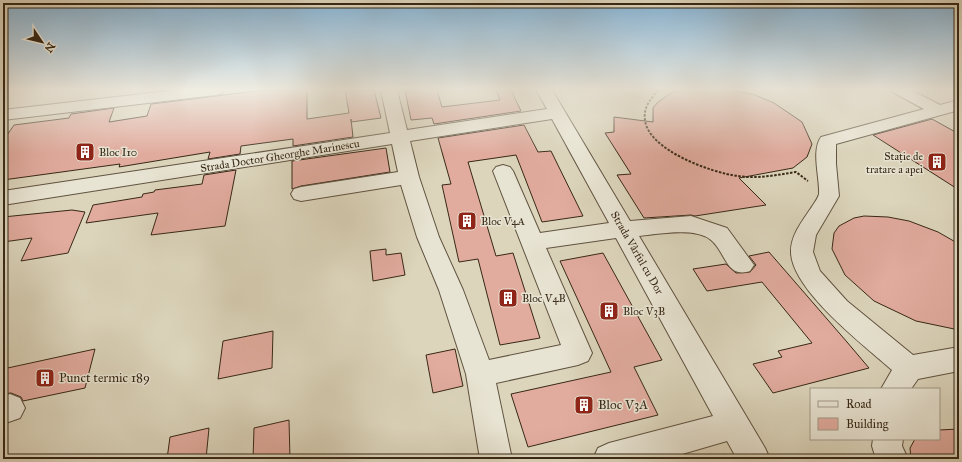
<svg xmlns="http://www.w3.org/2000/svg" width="962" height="462" font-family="'IM FELL Great Primer',serif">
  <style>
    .building { fill: #e1ab9e; stroke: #372816 }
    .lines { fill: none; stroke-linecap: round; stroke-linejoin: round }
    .minor-casing { stroke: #605340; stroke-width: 2 }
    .path { stroke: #372816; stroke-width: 2; stroke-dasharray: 2.5 1.5; stroke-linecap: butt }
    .minor { fill: #e8e4d3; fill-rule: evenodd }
    .labels { text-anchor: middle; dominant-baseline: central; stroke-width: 3; stroke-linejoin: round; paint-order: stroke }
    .poi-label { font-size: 11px; fill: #372816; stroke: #e8e4d3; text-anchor: start }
    .street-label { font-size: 11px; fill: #372816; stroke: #e8e4d3 }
    .near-poi-label { font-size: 13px; fill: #372816; stroke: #e8e4d3; text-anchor: start }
  </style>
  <rect width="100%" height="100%" fill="#dcd5bc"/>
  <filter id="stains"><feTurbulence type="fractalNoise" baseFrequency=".005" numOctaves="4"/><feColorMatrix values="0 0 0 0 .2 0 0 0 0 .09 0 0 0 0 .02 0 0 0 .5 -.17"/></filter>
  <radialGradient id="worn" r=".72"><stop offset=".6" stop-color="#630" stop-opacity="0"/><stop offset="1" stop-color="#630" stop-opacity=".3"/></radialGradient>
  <path class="building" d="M265 90H307V119L349 113 345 90H374L381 118 351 122V119L353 137 293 146V139L241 146 240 154 208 159 210 152 119 167 120 164 3 180V141L14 125 69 118 71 114 114 108 109 122 147 116 151 104Z
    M405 90H437L442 107 500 100 496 90H511L521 111 434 124 432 118 411 120Z
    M684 90H733L755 95 774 103 802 122 812 144 807 157 793 168 739 178 766 205 695 216 691 215 644 218 617 175 631 174 605 133 614 132V117L653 122V108L658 102 673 92Z
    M932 119 959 134V190L873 135Z
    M524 125 538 152 551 151 583 216 542 222 516 155 468 162 496 256 513 253 540 338 500 345 478 259 459 262 442 185 451 184 438 138Z
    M386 148 390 172 301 186 292 189V161Z
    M236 170 225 226 151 235 158 213 86 223 93 205 142 197 143 194 154 192 155 190 202 184 204 175Z
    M72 210 85 212 68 253 21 261 32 238 3 242V217Z
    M864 216 888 217 909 221 938 232 959 244V330L916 321 874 301 845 275 832 249 834 233 839 226 854 218Z
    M386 249V255L401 253 405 275 373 281 370 251Z
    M769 252 847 342 869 368 773 393 753 364 782 357 778 351 812 343 762 282 707 291 693 269 726 264 736 273 750 272 756 265 749 256Z
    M603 253 662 360 634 367 658 415 528 447 511 394 611 372 560 261Z
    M273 331 272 368 218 379 223 341Z
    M95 349 85 388 23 401 21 397 11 393 3 394V369Z
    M455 349 463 386 433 393 426 355Z
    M289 420 290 459H253L254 428Z
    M209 428 206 459H167L170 437Z
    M959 429V459H911L910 448 915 439H939V430Z"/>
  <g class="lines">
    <g class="minor-casing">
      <path id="minor" d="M177 90H224L222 93 216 95 3 120V110Z
        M381 90H397L407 130 547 109 536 90H552L630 221 691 216 727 228 754 265 750 271C726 279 726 252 711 240 696 227 658 234 639 236L765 448 770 459H737L727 441 665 459H593L598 448 609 443 713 416 616 238 546 248 592 353 588 361 578 365 496 383 512 459H480L466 374 439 290 417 237 401 185 301 201 294 199 291 194 294 189 301 187 398 172 392 144 3 205V191L390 133ZM552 119 609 223 540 233 513 171 510 167 503 165 496 167 493 171 561 345 489 360 463 290 439 237 419 177 410 141Z
        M892 90H911L940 105 959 100V110L836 144V164L839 196 816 235 813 252 820 271 847 301 913 355 959 347V371L918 379 911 389H881L892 370C865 346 790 289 791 251 791 234 804 219 813 205 815 202 818 198 819 194 820 178 811 151 821 137L924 109 894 93Z
        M10 394 20 398 25 408 20 418 3 424V396Z
        M873 439H903L902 446 908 459H876L872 446Z"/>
    </g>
    <path class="path" d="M658 90C651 99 643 107 645 120 648 150 712 173 738 176 757 179 777 175 796 172L808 181"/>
    <use href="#minor" class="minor"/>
  </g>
  <linearGradient id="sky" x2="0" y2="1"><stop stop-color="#87b5d6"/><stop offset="0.58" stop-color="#efece1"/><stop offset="1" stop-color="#efece1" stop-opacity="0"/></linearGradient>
  <rect width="962" height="154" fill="url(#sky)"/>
  <defs>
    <g id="building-square" transform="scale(1)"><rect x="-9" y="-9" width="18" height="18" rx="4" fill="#8f2418" stroke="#e8e4d3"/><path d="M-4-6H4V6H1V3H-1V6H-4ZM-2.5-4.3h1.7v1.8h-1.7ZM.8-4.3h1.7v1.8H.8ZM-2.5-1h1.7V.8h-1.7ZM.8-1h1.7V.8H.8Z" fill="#fff"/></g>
  </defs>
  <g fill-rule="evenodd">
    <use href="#building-square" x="85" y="152"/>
    <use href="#building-square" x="937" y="162"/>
    <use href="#building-square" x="467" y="221"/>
    <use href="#building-square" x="508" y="298"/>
    <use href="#building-square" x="609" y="311"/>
    <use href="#building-square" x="45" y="378"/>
    <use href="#building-square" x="584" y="405"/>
  </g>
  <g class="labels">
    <g class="poi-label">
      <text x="99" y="152">Bloc I10</text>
      <text x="923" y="156" text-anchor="end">Stație de<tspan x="923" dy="13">tratare a apei</tspan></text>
      <text x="481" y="221">Bloc V4A</text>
      <text x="522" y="298">Bloc V4B</text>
      <text x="623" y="311">Bloc V3B</text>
    </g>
    <g class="street-label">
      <text transform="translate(280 156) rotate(-9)">Strada Doctor Gheorghe Marinescu</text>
      <text transform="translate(637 253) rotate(60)">Strada Vârful cu Dor</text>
    </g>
    <g class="near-poi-label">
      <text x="59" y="378">Punct termic 189</text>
      <text x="598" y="405">Bloc V3A</text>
    </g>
  </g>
  <rect width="962" height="462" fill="none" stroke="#dcd5bc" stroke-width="16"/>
  <rect x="4" y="4" width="954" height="454" fill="none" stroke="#372816" stroke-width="2"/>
  <rect x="8" y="8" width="946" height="446" fill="none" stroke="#372816"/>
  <rect x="810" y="388" width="130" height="52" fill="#e8e4d3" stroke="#a19987"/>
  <rect x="818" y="401" width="20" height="6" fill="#e8e4d3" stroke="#a19987"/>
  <text x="846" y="408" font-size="12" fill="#372816">Road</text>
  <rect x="818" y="418" width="20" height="12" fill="#e1ab9e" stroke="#a19987"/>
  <text x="846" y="428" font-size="12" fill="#372816">Building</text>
  <g transform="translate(42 42) rotate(125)" stroke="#e8e4d3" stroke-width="3" paint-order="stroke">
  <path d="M0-3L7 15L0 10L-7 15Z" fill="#372816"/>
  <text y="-6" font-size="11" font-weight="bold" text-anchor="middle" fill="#372816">N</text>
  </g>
  <rect width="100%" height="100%" filter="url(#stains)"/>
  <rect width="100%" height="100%" fill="url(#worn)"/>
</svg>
